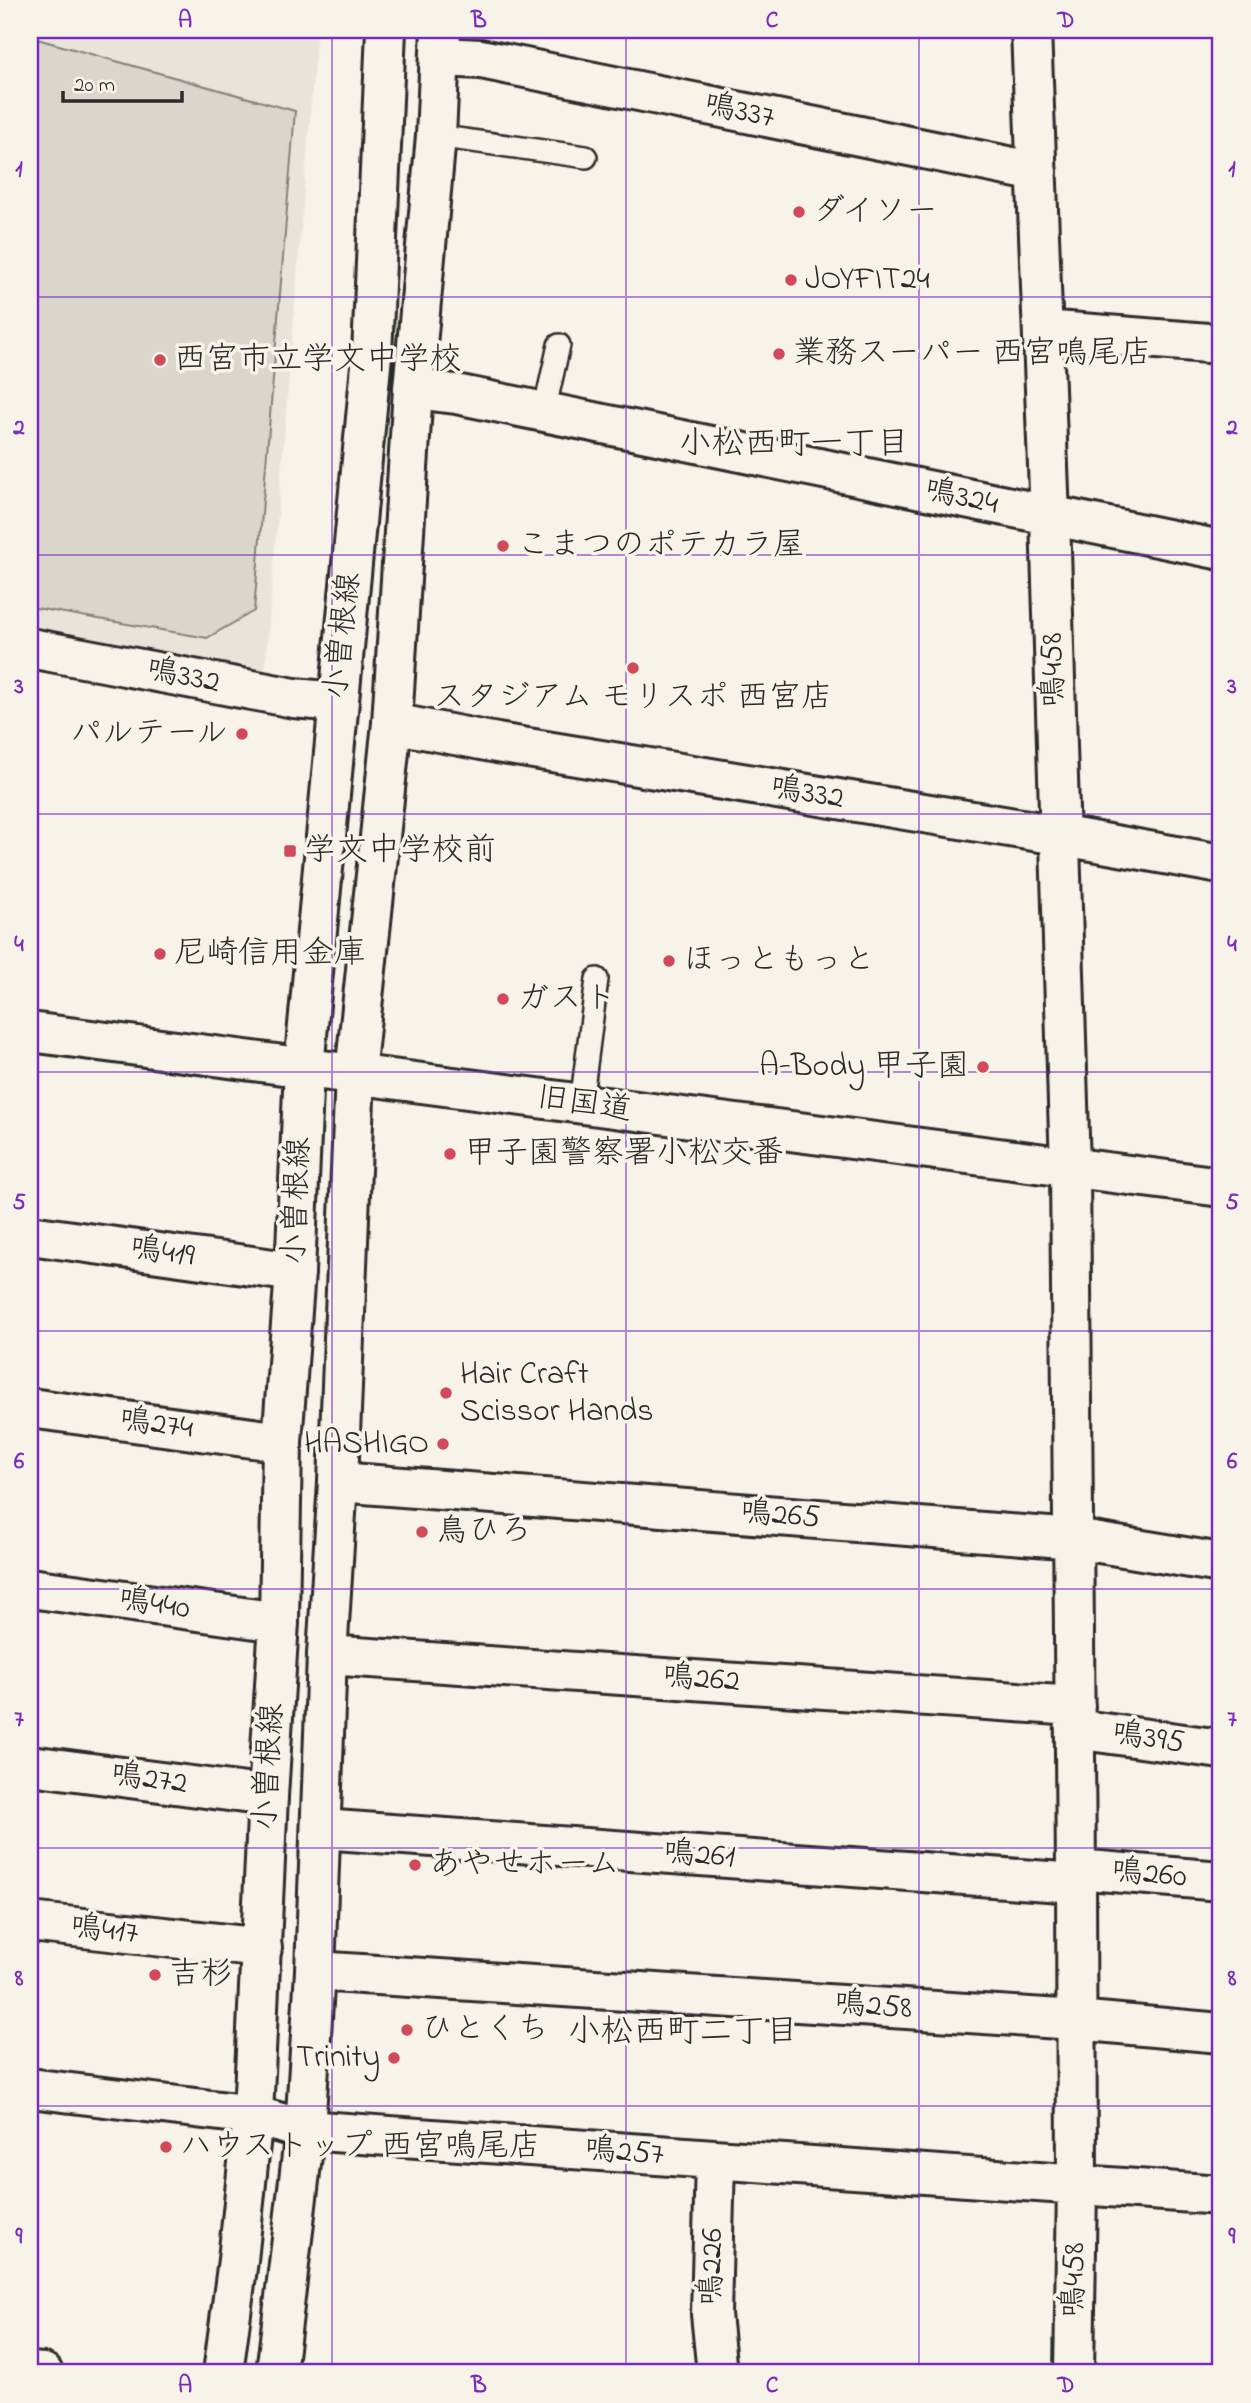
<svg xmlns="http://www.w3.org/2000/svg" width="1251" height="2403" font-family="'Indie Flower','Klee One',sans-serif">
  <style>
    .built { fill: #e8e4da }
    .pitch { fill: #dad6cc; stroke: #82807c; stroke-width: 2 }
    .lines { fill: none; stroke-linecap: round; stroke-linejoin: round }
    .service-casing { stroke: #2b2b2b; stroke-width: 26 }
    .minor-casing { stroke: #2b2b2b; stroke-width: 44 }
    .tertiary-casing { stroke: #2b2b2b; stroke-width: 44 }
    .service { stroke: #f7f3e8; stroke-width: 21 }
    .minor { stroke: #f7f3e8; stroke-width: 38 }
    .tertiary { stroke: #f7f3e8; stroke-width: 38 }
    .grid { fill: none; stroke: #7b2cbf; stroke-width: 2; stroke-opacity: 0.55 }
    .poi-dot { fill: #d1495b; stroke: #f7f3e8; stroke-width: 2.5 }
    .labels { text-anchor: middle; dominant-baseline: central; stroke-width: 7; stroke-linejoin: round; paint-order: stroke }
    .street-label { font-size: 32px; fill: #2b2b2b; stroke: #f7f3e8 }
    .poi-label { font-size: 32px; fill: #2b2b2b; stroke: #f7f3e8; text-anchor: start }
    .neighbourhood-label { font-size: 33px; fill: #2b2b2b; stroke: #f7f3e8 }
    .neatline { fill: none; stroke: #7b2cbf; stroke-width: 2.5 }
    .grid-label { font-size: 23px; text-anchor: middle; font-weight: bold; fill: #7b2cbf }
  </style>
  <rect width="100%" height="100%" fill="#f7f3e8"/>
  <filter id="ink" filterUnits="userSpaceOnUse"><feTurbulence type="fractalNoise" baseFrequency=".0143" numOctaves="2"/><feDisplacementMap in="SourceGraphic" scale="14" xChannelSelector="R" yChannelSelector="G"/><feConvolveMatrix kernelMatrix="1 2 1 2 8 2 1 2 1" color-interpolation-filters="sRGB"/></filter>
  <g filter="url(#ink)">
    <path class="built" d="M30 30H317L265 672 30 628Z"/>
    <path class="pitch" d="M30 37 295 111 254 611 207 638 30 607Z"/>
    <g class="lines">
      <g class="service-casing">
        <path id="service" d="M436 136 586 157
          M544 412 559 345
          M581 1104 597 979"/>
      </g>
      <g class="minor-casing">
        <path id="minor" d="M1031 30 1050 517 1070 1168 1076 1869 1077 2186 1074 2373
          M440 57 481 59 1037 172
          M1043 330 1221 344
          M413 389 456 394 1221 550
          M30 648 294 698 337 702
          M392 723 497 743 1058 835 1221 864
          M30 1235 295 1272
          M30 1408 282 1442
          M338 1482 1075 1539 1221 1563
          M30 1588 279 1622
          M327 1655 1075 1706
          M1075 1729 1221 1749
          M30 1765 268 1796
          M321 1829 1076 1883
          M1076 1869 1221 1881
          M30 1922 262 1948
          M315 1971 1076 2020 1221 2033
          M253 2115 305 2130 1221 2195
          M715 2160 711 2314 717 2373
          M30 2372 43 2373"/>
      </g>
      <g class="tertiary-casing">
        <path id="tertiary" d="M30 1032 1221 1187
          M30 2088 253 2115
          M223 2373 238 2260 253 2115 268 1796 279 1622 282 1442 295 1272 304 1067 372 355 386 30
          M276 2373 305 2130 315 1971 327 1655 338 1482 355 1074 392 723 413 389 436 136 441 30"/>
      </g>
      <use href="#service" class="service"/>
      <use href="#minor" class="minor"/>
      <use href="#tertiary" class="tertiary"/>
    </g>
  </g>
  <path class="grid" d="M332 30V2373M626 30V2373M919 30V2373M30 297H1221M30 555H1221M30 814H1221M30 1072H1221M30 1331H1221M30 1589H1221M30 1848H1221M30 2106H1221"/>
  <g class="poi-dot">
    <circle cx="799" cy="212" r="7"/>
    <circle cx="791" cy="280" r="7"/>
    <circle cx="779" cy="354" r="7"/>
    <circle cx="160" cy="360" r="7"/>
    <circle cx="503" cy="546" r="7"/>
    <circle cx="633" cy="668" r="7"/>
    <circle cx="242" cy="734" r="7"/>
    <rect x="283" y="844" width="14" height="14" rx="3.5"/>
    <circle cx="160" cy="954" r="7"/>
    <circle cx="669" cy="961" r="7"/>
    <circle cx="503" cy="999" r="7"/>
    <circle cx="983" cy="1067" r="7"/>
    <circle cx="450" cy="1154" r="7"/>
    <circle cx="446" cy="1393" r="7"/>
    <circle cx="443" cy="1444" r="7"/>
    <circle cx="422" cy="1532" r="7"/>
    <circle cx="415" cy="1865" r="7"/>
    <circle cx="155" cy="1975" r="7"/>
    <circle cx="407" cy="2030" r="7"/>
    <circle cx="394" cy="2058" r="7"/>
    <circle cx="166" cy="2147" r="7"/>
  </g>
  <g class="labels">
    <g class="street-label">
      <text transform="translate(739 112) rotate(12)">鳴337</text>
      <text transform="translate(961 498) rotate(12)">鳴324</text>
      <text transform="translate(344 636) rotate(-84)">小曽根線</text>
      <text transform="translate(1054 670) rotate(-91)">鳴458</text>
      <text transform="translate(183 677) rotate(11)">鳴332</text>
      <text transform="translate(807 794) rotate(9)">鳴332</text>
      <text transform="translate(584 1105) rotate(8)">旧国道</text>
      <text transform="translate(298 1201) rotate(-88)">小曽根線</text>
      <text transform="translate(162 1253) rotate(8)">鳴419</text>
      <text transform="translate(156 1425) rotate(7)">鳴274</text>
      <text transform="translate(780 1516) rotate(4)">鳴265</text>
      <text transform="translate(154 1605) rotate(8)">鳴440</text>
      <text transform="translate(701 1680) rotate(4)">鳴262</text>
      <text transform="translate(1148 1739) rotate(8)">鳴395</text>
      <text transform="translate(270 1767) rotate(-87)">小曽根線</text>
      <text transform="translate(149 1780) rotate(7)">鳴272</text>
      <text transform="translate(699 1856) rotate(4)">鳴261</text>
      <text transform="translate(1149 1875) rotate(5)">鳴260</text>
      <text transform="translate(104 1931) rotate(6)">鳴417</text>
      <text transform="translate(873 2007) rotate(4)">鳴258</text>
      <text transform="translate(624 2153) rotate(4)">鳴257</text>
      <text transform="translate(713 2267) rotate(-89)">鳴226</text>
      <text transform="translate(1075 2280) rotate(-89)">鳴458</text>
    </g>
    <g class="poi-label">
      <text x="813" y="212">ダイソー</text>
      <text x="805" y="280">JOYFIT24</text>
      <text x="793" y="354">業務スーパー 西宮鳴尾店</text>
      <text x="174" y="360">西宮市立学文中学校</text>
      <text x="517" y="546">こまつのポテカラ屋</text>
      <text x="633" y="698" text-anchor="middle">スタジアム モリスポ 西宮店</text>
      <text x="228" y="734" text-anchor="end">パルテール</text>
      <text x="304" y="851">学文中学校前</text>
      <text x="174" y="954">尼崎信用金庫</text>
      <text x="683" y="961">ほっともっと</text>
      <text x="517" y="999">ガスト</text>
      <text x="969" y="1067" text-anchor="end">A-Body 甲子園</text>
      <text x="464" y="1154">甲子園警察署小松交番</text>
      <text x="460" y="1375">Hair Craft<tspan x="460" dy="37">Scissor Hands</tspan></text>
      <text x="429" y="1444" text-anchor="end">HASHIGO</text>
      <text x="436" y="1532">鳥ひろ</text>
      <text x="429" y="1865">あやせホーム</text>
      <text x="169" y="1975">吉杉</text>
      <text x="421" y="2030">ひとくち</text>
      <text x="380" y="2058" text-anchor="end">Trinity</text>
      <text x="180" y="2147">ハウストップ 西宮鳴尾店</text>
    </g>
    <g class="neighbourhood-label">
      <text x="794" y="445">小松西町一丁目</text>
      <text x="683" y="2033">小松西町二丁目</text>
    </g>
  </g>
  <rect width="1251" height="2403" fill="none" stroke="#f7f3e8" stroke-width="77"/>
  <path d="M63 91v10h119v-10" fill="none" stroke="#2b2b2b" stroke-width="3.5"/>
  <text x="74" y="91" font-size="21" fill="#2b2b2b" stroke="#f7f3e8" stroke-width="5" paint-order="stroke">20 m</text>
  <rect x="38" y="38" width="1174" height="2326" class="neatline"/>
  <g class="grid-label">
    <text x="185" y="27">A</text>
    <text x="479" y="27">B</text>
    <text x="772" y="27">C</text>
    <text x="1066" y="27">D</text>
    <text x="19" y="176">1</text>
    <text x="1232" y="176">1</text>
    <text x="19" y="434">2</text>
    <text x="1232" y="434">2</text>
    <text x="19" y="693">3</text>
    <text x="1232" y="693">3</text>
    <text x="19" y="951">4</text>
    <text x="1232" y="951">4</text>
    <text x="19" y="1209">5</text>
    <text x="1232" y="1209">5</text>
    <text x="19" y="1468">6</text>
    <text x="1232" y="1468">6</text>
    <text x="19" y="1726">7</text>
    <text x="1232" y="1726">7</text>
    <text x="19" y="1985">8</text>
    <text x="1232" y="1985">8</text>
    <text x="19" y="2243">9</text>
    <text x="1232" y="2243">9</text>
    <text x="185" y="2392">A</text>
    <text x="479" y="2392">B</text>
    <text x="772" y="2392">C</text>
    <text x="1066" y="2392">D</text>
  </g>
</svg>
